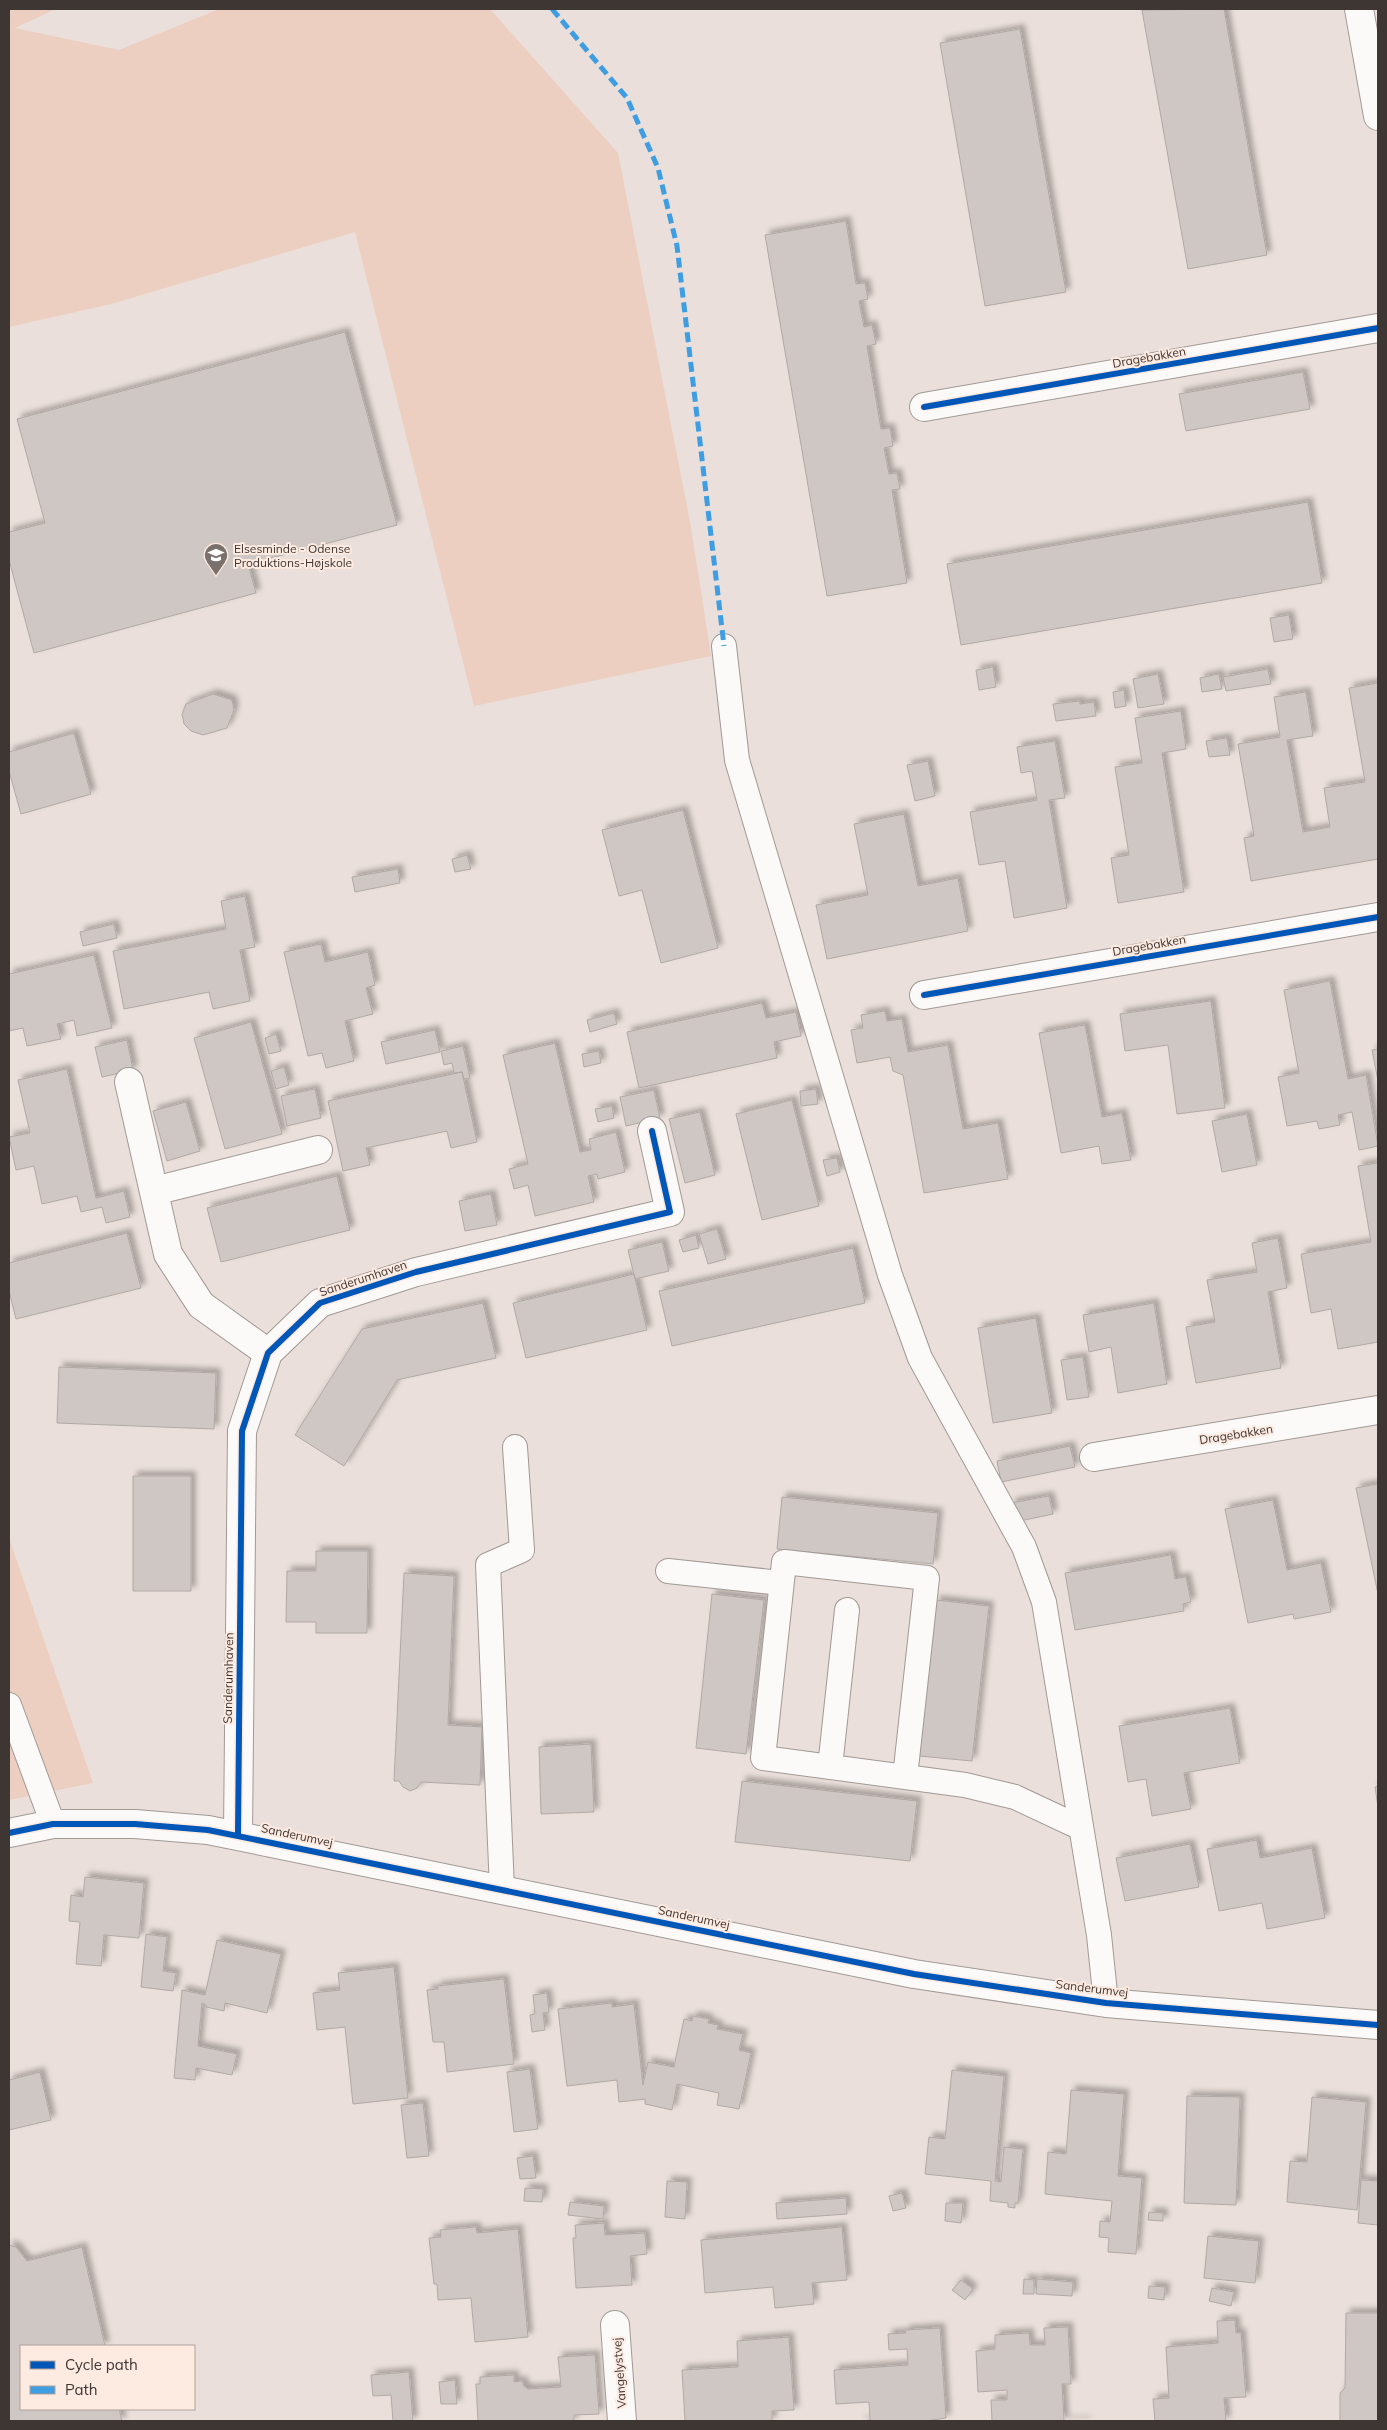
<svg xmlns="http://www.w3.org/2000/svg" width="1387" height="2430" font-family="Mulish,sans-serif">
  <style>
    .green { fill: #eccfc1 }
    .building { fill: #cfc7c3; stroke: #b1a9a5; filter: url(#shadow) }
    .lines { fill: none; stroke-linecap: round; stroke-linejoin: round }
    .lane-casing { stroke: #a19995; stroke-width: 26 }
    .street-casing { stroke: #a19995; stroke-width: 30 }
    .secondary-casing { stroke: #a19995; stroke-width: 30 }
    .lane { stroke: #fcfaf9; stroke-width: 24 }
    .street { stroke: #fcfaf9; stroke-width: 28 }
    .secondary { stroke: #fcfaf9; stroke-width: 28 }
    .quiet { stroke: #3f9ee2; stroke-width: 5; stroke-dasharray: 10 5; stroke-linecap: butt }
    .cycleway-casing { stroke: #fdeae1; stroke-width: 9 }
    .cycleway { stroke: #0057b8; stroke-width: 6 }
    .labels { text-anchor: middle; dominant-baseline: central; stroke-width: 4; stroke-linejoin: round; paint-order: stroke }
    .street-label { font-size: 12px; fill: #3e3633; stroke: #fdeae1 }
    .poi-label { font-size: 12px; fill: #3e3633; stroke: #fdeae1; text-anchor: start }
  </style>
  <defs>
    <filter id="shadow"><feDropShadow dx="4.5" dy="-4.5" stdDeviation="2.5" flood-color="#0004"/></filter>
  </defs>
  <rect width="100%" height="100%" fill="#eadfda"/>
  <path class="green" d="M9 9H56L15 28 119 50 219 9H490L618 153 691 527 711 656 474 706 355 232 111 304 9 327Z
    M9 1538 93 1783 9 1800Z"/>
  <path class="building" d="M1224 9 1267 255 1188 269 1142 10Z
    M1020 29 1066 292 985 306 940 43Z
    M846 221 856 284 865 283 868 299 859 301 864 327 872 325 876 344 867 346 881 429 890 428 893 446 884 448 889 474 897 473 900 489 892 490 907 583 827 596 765 235Z
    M345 332 397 525 248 564 256 593 34 653 9 560V532L45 523 17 419Z
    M1303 372 1310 409 1186 431 1179 394Z
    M1308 502 1322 583 961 645 947 564Z
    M1289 615 1293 639 1274 642 1270 618Z
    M993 667 996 687 979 690 976 670Z
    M1268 669 1271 684 1226 691 1223 677Z
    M1158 674 1164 704 1138 708 1133 679Z
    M1219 674 1222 689 1202 692 1200 678Z
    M1378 683V859L1251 881 1244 838 1254 836 1238 744 1280 737 1274 697 1306 692 1313 736 1287 740 1303 832 1330 827 1324 788 1365 782 1349 688Z
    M1124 690 1126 706 1115 708 1113 692Z
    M213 694 232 700 234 710 227 728 203 735 191 731 184 724 182 714 186 704Z
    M1080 701V704L1094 702 1096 716 1056 721 1053 704Z
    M1181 711 1186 749 1162 753 1184 892 1118 903 1111 858 1129 855 1115 767 1142 763 1135 718Z
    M74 733 91 794 21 814 9 771V752Z
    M1227 738 1230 755 1209 757 1206 741Z
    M1055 741 1065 798 1049 800 1067 908 1014 918 1005 861 979 865 970 812 1037 800 1032 771 1021 773 1017 747Z
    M928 761 935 796 915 801 907 765Z
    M683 810 718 948 661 963 642 890 619 896 602 830Z
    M904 814 918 886 958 878 968 931 827 959 816 905 868 895 854 824Z
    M467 855 471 869 455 872 452 859Z
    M398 869 400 883 355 892 352 877Z
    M245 896 255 947 240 950 250 1001 213 1009 209 992 124 1009 113 951 226 929 221 901Z
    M114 924 117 938 83 946 80 932Z
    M321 944 325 962 368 952 375 985 366 988 373 1014 345 1021 354 1061 326 1068 322 1053 308 1056 284 952Z
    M94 955 112 1028 77 1036 74 1020 57 1024 61 1039 27 1046 23 1028 9 1031V974Z
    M1330 981 1348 1079 1366 1075 1378 1146 1359 1150 1352 1112 1338 1115 1340 1125 1319 1129 1317 1121 1287 1126 1278 1077 1299 1073 1284 990Z
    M1211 1001 1225 1108 1177 1114 1168 1045 1125 1051 1120 1014Z
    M762 1003 766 1018 796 1012 801 1036 774 1042 777 1058 639 1088 627 1032Z
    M885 1011 887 1021 902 1019 908 1052 948 1045 963 1129 998 1123 1008 1179 924 1193 903 1075 893 1071 890 1057 857 1063 851 1030 863 1028 861 1015Z
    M614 1013 617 1024 590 1032 587 1020Z
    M251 1022 282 1134 225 1149 194 1038Z
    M1085 1025 1102 1117 1122 1113 1131 1160 1102 1164 1099 1146 1061 1153 1039 1033Z
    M435 1030 440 1052 386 1064 381 1042Z
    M276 1034 281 1051 269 1054 265 1038Z
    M127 1040 133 1070 102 1077 95 1047Z
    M555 1043 580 1152 591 1150 589 1139 616 1132 625 1172 598 1179 597 1174 588 1176 594 1202 535 1216 528 1185 514 1189 509 1169 528 1164 503 1055Z
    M463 1046 470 1078 464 1079 462 1072 454 1073 452 1063 444 1065 441 1051Z
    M1378 1049V1081L1372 1050Z
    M599 1051 601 1063 584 1067 582 1054Z
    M284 1067 289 1085 276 1089 271 1071Z
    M67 1069 96 1198 124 1191 130 1217 106 1223 102 1207 81 1212 77 1196 42 1204 34 1166 16 1170 9 1137 30 1133 18 1080Z
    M462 1072 477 1142 451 1148 447 1131 366 1148 370 1165 343 1171 328 1101Z
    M315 1089 321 1118 287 1126 281 1096Z
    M816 1089 818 1104 801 1106 800 1091Z
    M654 1090 660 1118 626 1126 620 1097Z
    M792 1100 819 1206 762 1220 736 1114Z
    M186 1102 200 1151 167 1161 153 1111Z
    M612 1106 614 1118 598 1122 595 1109Z
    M700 1112 715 1175 685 1183 669 1119Z
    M1247 1114 1257 1165 1222 1172 1212 1121Z
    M837 1158 840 1172 827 1176 823 1160Z
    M1378 1163V1342L1338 1349 1331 1309 1311 1313 1301 1254 1371 1242 1358 1166Z
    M337 1176 350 1230 221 1262 207 1208Z
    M491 1194 497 1225 465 1231 459 1201Z
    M717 1229 726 1259 708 1264 699 1234Z
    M127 1233 141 1288 16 1319 9 1291V1263Z
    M696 1235 699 1248 683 1252 679 1240Z
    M1278 1238 1287 1288 1268 1292 1281 1368 1196 1383 1186 1327 1215 1322 1207 1280 1257 1272 1252 1243Z
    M662 1242 669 1271 635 1279 628 1250Z
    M853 1248 865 1303 672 1346 659 1291Z
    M634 1274 647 1330 526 1358 513 1303Z
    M483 1303 496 1358 397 1380 344 1466 295 1435 362 1329Z
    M1154 1303 1167 1384 1118 1393 1111 1347 1089 1352 1083 1315Z
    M1036 1318 1052 1413 993 1423 978 1328Z
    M1083 1357 1089 1397 1067 1400 1061 1360Z
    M59 1367 216 1373 214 1429 57 1423Z
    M1070 1446 1075 1467 1001 1482 997 1461Z
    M133 1476H191V1591H133Z
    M1378 1484V1594L1356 1488Z
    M1049 1496 1053 1514 1015 1522 1011 1503Z
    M782 1497 938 1513 933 1564 777 1549Z
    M1273 1500 1287 1570 1321 1563 1331 1612 1294 1619 1293 1614 1248 1623 1225 1509Z
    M316 1551H368L367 1633H316V1622H286L287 1571H316Z
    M1171 1555 1175 1579 1186 1577 1191 1602 1183 1604 1184 1611 1075 1630 1065 1573Z
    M404 1573 454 1576 448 1725 482 1727 480 1785 421 1782 417 1788 410 1791 403 1787 399 1781H394Z
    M712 1594 764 1600 746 1754 696 1748Z
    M936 1600 989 1606 972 1761 919 1756Z
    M1230 1708 1240 1763 1184 1773 1191 1809 1152 1816 1146 1779 1128 1782 1119 1726Z
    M591 1744 594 1812 541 1814 539 1747Z
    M742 1781 917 1801 910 1861 735 1842Z
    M1378 1786V1807L1375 1787Z
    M1257 1840 1260 1858 1312 1848 1325 1918 1267 1929 1262 1903 1219 1911 1207 1849Z
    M1190 1844 1199 1887 1125 1901 1116 1858Z
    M85 1877 144 1883 139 1938 104 1935 101 1966 76 1964 80 1922 69 1921 71 1895 83 1897Z
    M146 1934 167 1937 163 1971 176 1973 173 1991 141 1987Z
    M217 1940 281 1954 267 2013 225 2003 224 2011 206 2007V2005L202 2003 198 2046 237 2054 232 2075 196 2068 195 2080 174 2078 182 1990 205 1995Z
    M394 1967 408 2098 353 2104 345 2027 317 2030 313 1993 340 1990 338 1973Z
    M504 1979 514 2064 447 2072 444 2042H433L427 1990 438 1989 437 1986Z
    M547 1993 549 2012 543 2013 545 2030 532 2032 530 2015 535 2014 533 1995Z
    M612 2003V2007L634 2004 643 2085 648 2062 674 2067 684 2019 692 2021 693 2016 709 2019 708 2023 718 2025 717 2029 743 2034 739 2050 751 2053 739 2109 717 2105 719 2093 677 2084 672 2110 645 2104V2099L619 2102 617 2080 567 2086 558 2009Z
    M530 2069 538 2129 514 2132 507 2072Z
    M952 2070 1004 2076 995 2181 1001 2182 1004 2147 1023 2149 1018 2203H1015V2208L1008 2207V2203L990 2201 991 2181 925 2174 929 2137 945 2139Z
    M40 2072 51 2120 9 2130V2080Z
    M1071 2090 1124 2094 1118 2176 1142 2178 1136 2254 1108 2252 1109 2238 1099 2237 1100 2221 1110 2222 1112 2201 1045 2194 1048 2152 1066 2154Z
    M1187 2096 1240 2097 1236 2205 1184 2203Z
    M1312 2097 1366 2102 1357 2210 1287 2202 1290 2161 1307 2162Z
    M423 2103 429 2156 407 2158 401 2105Z
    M533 2156 536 2178 520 2179 517 2158Z
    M1361 2180 1378 2181V2225L1358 2223Z
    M667 2181 687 2182 685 2219 665 2217Z
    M525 2188 543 2189 542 2202 524 2201Z
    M902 2193 906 2208 893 2211 889 2196Z
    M846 2198 847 2214 777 2219 776 2203Z
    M570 2202 604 2206 603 2219 568 2215Z
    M946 2203H963L961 2223 945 2221Z
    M1149 2212 1163 2213V2221L1148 2220Z
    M604 2223 605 2235 645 2233 647 2254 630 2256 632 2285 576 2288 573 2238H576L575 2225Z
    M476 2227 477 2233 518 2229 528 2337 475 2342 471 2298 438 2300 437 2284H434L429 2238 441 2237 440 2230Z
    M842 2227 847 2280 812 2283 814 2304 775 2308 773 2287 705 2293 701 2240Z
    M1208 2236 1259 2241 1255 2283 1204 2278Z
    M9 2245 16 2247 27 2261 82 2247 105 2346H21V2409H119L122 2421H9Z
    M1024 2279 1034 2280V2294H1023Z
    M1037 2279 1073 2282 1072 2296 1036 2294Z
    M961 2280 973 2289 965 2300 952 2290Z
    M1149 2286 1165 2287 1164 2300 1148 2298Z
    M1212 2288 1234 2292 1231 2306 1209 2301Z
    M1346 2313H1378V2421H1340V2393L1345 2388Z
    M1235 2320 1236 2333H1241L1246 2397 1224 2398 1226 2421H1155L1153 2399 1169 2398 1166 2347 1218 2343 1217 2321Z
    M1068 2327 1071 2384H1062L1064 2421H1086H992L991 2400H1007V2390L978 2392 976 2351 995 2349V2335L1029 2333 1030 2345H1045L1044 2328Z
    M940 2328 946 2418 925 2421H860L870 2420 869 2402 836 2404 834 2370 908 2365 907 2349 889 2350 888 2334 906 2333 905 2330Z
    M789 2337 794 2410 772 2411V2421H685L682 2370 738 2367 737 2341Z
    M595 2355 599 2414 574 2415V2421H478L476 2384H480V2377L514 2375V2382L523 2381V2385L528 2389 561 2387 558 2357Z
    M409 2372 413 2421H393L391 2395 373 2396 371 2375Z
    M455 2380 457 2404H441L439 2382Z"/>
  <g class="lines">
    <g class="lane-casing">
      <path id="lane" d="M724 646 737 760 890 1275 920 1358 1024 1547 1044 1602 1099 1935 1106 2003
        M668 1571 781 1583
        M9 1705 53 1824
        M830 1767 847 1610
        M905 1777 927 1578 784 1562 763 1758 965 1785 1015 1797 1081 1828
        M502 1889 488 1565 522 1550 515 1447"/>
    </g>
    <g class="street-casing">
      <path id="street" d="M924 407 1378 328
        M924 995 1378 917
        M129 1082 168 1254 201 1305 268 1353
        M154 1191 318 1150
        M1094 1457 1378 1410
        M238 1834 242 1431 268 1353 320 1303 416 1272 670 1212 652 1131
        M615 2325 622 2421"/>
    </g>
    <g class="secondary-casing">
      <path id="secondary" d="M1359 9 1378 116
        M9 1833 53 1824H135L208 1830 914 1974 1106 2003 1378 2025"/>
    </g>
    <use href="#lane" class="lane"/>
    <use href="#street" class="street"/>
    <use href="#secondary" class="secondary"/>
    <path class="quiet" d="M552 9 627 98 658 168 677 246 724 646"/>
    <g class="cycleway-casing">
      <path id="cycleway" d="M924 407 1378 328
        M924 995 1378 917
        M9 1833 53 1824H135L208 1830 914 1974 1106 2003 1378 2025
        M238 1834 242 1431 268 1353 320 1303 416 1272 670 1212 652 1131"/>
    </g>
    <use href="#cycleway" class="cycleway"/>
  </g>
  <defs>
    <g id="university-pin" transform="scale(1.25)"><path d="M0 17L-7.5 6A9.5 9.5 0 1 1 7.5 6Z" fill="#7a716d" stroke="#fdeae1"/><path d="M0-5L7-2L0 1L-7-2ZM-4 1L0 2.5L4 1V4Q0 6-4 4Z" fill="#fff"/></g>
  </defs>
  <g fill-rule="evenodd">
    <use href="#university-pin" x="216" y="555"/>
  </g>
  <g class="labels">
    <g class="street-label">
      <text transform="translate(1149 357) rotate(-10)">Dragebakken</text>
      <text transform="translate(1149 945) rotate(-10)">Dragebakken</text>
      <text transform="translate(363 1278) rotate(-18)">Sanderumhaven</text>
      <text transform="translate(1236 1434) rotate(-9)">Dragebakken</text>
      <text transform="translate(228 1678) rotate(-89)">Sanderumhaven</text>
      <text transform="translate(297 1835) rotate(12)">Sanderumvej</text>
      <text transform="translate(694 1917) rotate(12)">Sanderumvej</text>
      <text transform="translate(1092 1988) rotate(7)">Sanderumvej</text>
      <text transform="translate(619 2373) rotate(-94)">Vangelystvej</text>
    </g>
    <g class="poi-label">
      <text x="234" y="548">Elsesminde - Odense<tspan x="234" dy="14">Produktions-Højskole</tspan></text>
    </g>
  </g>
  <rect width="1387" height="2430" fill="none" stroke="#3e3633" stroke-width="20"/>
  <rect x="20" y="2345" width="175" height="65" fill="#fdeae1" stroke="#b1a29b"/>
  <rect x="30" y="2361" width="25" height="8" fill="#0057b8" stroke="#b1a29b"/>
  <text x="65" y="2370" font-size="15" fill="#3e3633">Cycle path</text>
  <rect x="30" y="2386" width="25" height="8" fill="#3f9ee2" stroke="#b1a29b"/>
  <text x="65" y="2395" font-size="15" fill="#3e3633">Path</text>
</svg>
